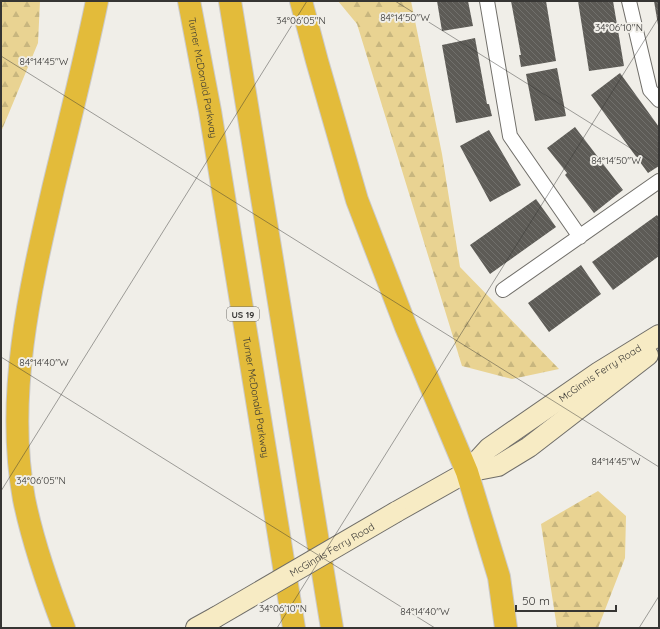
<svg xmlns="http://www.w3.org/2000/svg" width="660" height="629" font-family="Quicksand,sans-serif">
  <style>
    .forest { fill: url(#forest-firs) }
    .building { fill: url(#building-back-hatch) }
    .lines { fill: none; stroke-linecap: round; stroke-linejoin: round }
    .street-casing { stroke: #706e69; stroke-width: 16 }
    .secondary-casing { stroke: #706e69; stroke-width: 22 }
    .highway-casing { stroke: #cbcaca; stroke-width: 24 }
    .street { stroke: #fff; stroke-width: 14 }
    .secondary { stroke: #f7ebc4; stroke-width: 20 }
    .highway { stroke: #e3bb3a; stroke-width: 22 }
    .secondary-bridge-casing { stroke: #706e69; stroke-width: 22; stroke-linecap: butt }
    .secondary-bridge { stroke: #f7ebc4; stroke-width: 20 }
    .ticks { fill: none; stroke: #363533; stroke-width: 1; stroke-opacity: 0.45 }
    .labels { text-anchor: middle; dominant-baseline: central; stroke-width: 4; stroke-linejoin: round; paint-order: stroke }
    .shield { fill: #f0eee8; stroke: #6e6c69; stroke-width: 1 }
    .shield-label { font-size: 9px; font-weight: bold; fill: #363533 }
    .street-label { font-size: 10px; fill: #363533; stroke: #f0eee8 }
    .ticks-label { font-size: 10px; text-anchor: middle; fill: #363533; stroke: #f0eee8; stroke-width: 4; stroke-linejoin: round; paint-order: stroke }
  </style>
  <defs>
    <pattern id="forest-firs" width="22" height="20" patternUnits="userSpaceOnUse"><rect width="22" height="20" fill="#e9d392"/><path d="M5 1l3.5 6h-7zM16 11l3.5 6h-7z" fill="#c8b67e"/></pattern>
    <pattern id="building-back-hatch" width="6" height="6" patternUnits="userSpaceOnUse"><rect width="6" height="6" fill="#5d5b56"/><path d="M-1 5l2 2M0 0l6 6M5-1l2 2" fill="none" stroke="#71706c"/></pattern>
  </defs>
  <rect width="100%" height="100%" fill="#f0eee8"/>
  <path class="forest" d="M1 1H40L38 43 1 132Z
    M338 1H411L442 154 460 267 559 369 512 379 462 366 357 24Z
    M598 491 626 516 625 558 598 628H557L541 524Z"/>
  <path class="building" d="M437 1H468L473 26 442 31Z
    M511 1H546L556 61 521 67 519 55H521Z
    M578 1H613L624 66 589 71Z
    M654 1H659V25H658Z
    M475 38 487 104H489L492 116 456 123 442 45Z
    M557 68 566 116 535 121 526 74Z
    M620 73 659 127V166L648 173 591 95Z
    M575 127 623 190 594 213 565 175 567 173 547 148Z
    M489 130 521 185 490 202 460 146Z
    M536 199 556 227 490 274 470 245Z
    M657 215 659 218V256L613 290 592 262Z
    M581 265 601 294 549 332 528 303Z"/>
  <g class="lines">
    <g class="street-casing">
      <path id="street" d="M487 1 510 136 580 237
        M629 1 650 90 659 100
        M503 290 659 181"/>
    </g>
    <g class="secondary-casing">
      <g id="secondary">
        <path d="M467 472 498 466 529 447 648 355"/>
        <path id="s1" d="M396 512 467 472 489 448 599 372 659 335"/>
        <path d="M196 628 216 617"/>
      </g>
    </g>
    <g class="highway-casing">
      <g id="highway">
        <path id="s2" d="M189 1 210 111 294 628"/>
        <path d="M230 1 332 628"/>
        <path d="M301 1 317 61 357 200 406 327 467 472 499 577 506 628"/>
        <path d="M64 628C48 586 33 543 24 499 5 396 30 289 53 189 68 127 84 64 97 1"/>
      </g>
    </g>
    <use href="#street" class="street"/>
    <use href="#secondary" class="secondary"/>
    <use href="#highway" class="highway"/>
    <g class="secondary-bridge-casing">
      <g id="secondary-bridge">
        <path id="s3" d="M216 617 396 512"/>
      </g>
    </g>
    <use href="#secondary-bridge" class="secondary-bridge"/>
  </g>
  <path class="ticks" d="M395 1 659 166M1 56 659 467M1 357 435 628M1 491 307 1M277 628 659 17M639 628 659 596"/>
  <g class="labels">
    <rect class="shield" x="227" y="307" width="32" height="14" rx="3"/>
    <g class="shield-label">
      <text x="243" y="314">US 19</text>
    </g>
    <g class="street-label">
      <text stroke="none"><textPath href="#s2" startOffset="78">Turner McDonald Parkway</textPath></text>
      <text stroke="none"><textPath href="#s1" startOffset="248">McGinnis Ferry Road</textPath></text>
      <text stroke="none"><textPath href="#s2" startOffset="402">Turner McDonald Parkway</textPath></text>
      <text stroke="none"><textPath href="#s3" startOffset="134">McGinnis Ferry Road</textPath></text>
    </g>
  </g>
  <g class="ticks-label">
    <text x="405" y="21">84°14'50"W</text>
    <text x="301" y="24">34°06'05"N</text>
    <text x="619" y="31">34°06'10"N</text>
    <text x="44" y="65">84°14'45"W</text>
    <text x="616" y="164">84°14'50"W</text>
    <text x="44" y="366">84°14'40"W</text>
    <text x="616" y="465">84°14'45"W</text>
    <text x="41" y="484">34°06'05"N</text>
    <text x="283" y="612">34°06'10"N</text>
    <text x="425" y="615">84°14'40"W</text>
  </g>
  <rect width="660" height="629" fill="none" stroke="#363533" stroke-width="4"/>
  <path d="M516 605v6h100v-6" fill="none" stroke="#363533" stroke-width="2"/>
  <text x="522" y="605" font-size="12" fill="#363533" stroke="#f0eee8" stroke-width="3" paint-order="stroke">50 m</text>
</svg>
